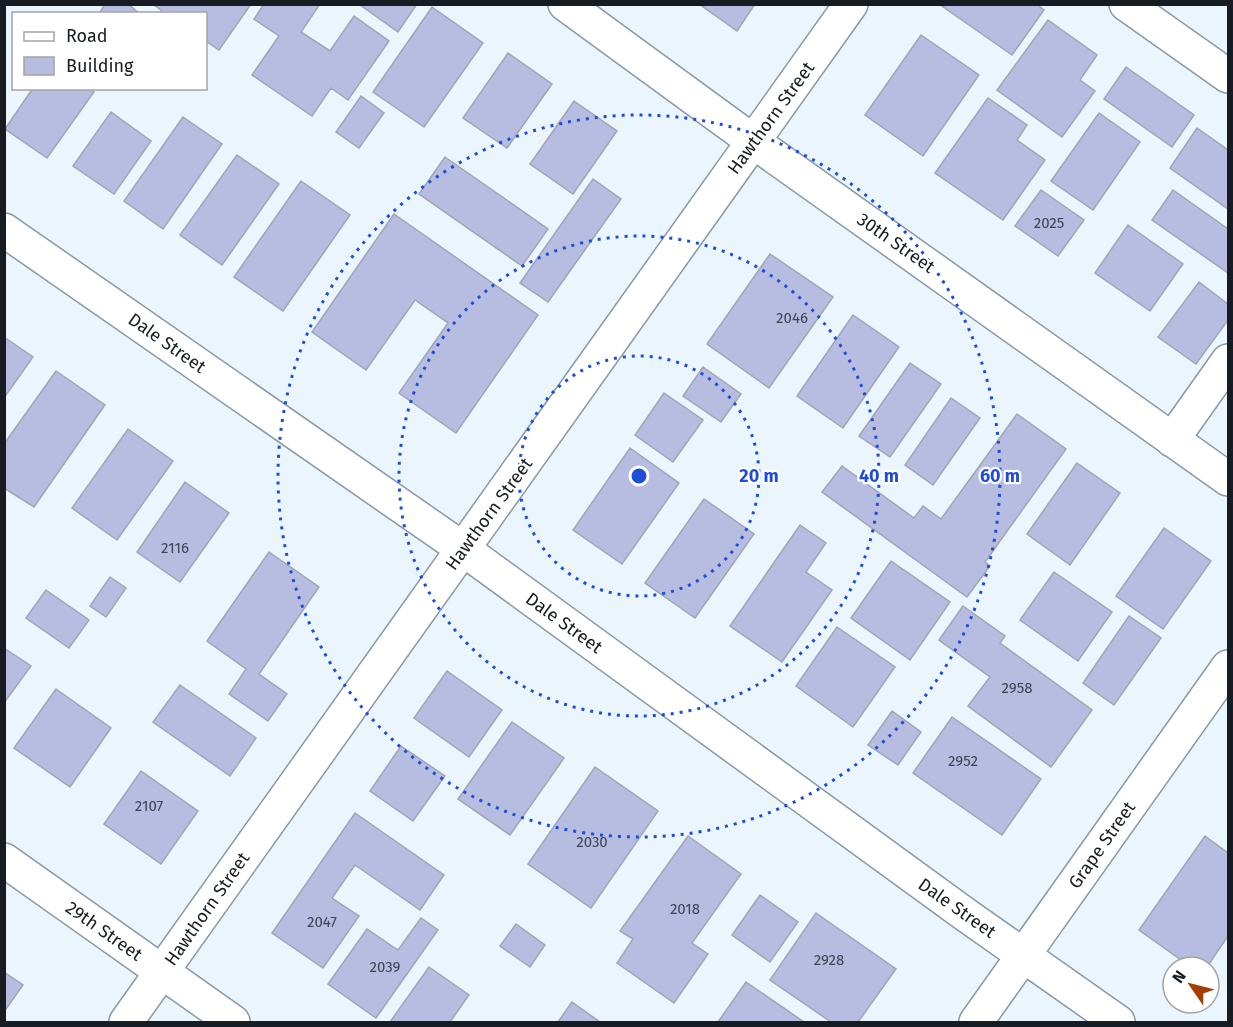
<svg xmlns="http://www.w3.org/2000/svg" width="1233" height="1027" font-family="'Fira Sans',sans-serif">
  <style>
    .building { fill: #b7bce1; stroke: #a1a4b7; stroke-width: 1.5 }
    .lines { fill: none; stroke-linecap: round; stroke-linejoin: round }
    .minor-casing { stroke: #8998a7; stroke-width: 36 }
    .major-casing { stroke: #8998a7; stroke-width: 36 }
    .minor { stroke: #fff; stroke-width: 33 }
    .major { stroke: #fff; stroke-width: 33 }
    .ring { fill: none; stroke: #1d4ed8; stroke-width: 3; stroke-dasharray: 3 6 }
    .labels { text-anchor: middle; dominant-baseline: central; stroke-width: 4.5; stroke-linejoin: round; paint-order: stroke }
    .number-label { font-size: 15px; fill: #3e4451 }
    .street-label { font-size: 18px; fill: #161c21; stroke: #fff }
    .centre { fill: #1d4ed8; stroke: #fff; stroke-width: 3 }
    .ring-label { font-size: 18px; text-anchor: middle; font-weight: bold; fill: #1d4ed8; stroke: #fff; stroke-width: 4.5; stroke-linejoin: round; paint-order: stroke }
  </style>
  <rect width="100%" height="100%" fill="#ebf5fe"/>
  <path class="building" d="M105 4H128L140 14H99Z
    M153 4H251L219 50 206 41V14H166Z
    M264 4H320L301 32 330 51 354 16 389 41 348 100 331 88 312 116 252 75 279 36 254 19Z
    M361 4H417L398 32 360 5Z
    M699 4H755L737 31Z
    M939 4H1036L1044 10 1012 55Z
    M432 7 483 43 424 127 373 92Z
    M1048 20 1097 55 1080 80 1095 91 1062 137 997 90Z
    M921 35 979 75 923 156 865 115Z
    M508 53 552 84 507 148 463 118Z
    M1126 67 1194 115 1172 147 1104 99Z
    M33 88H89L94 92 47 158 5 129Z
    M361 96 384 113 359 148 336 132Z
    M988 98 1027 125 1017 140 1045 160 1003 220 935 173Z
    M574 101 617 131 573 194 530 164Z
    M111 112 151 141 114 194 73 166Z
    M1099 113 1140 142 1093 210 1051 181Z
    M183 117 222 144 163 229 124 201Z
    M1197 128 1228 150V209L1170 168Z
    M237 155 279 184 222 265 180 235Z
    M445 157 548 229 522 266 419 194Z
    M593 179 621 199 548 302 520 283Z
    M301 181 350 215 283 311 234 277Z
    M1041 190 1084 220 1058 256 1015 226Z
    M1173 190 1228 229V273L1152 220Z
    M394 214 538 315 456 433 399 393 448 323 415 300 366 370 312 332Z
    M1128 225 1183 264 1150 311 1095 273Z
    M770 254 833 297 769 388 707 344Z
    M1199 282 1228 304V320L1196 364 1158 337Z
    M853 315 899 347 843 428 797 396Z
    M4 337 33 357 4 398Z
    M910 363 941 384 890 457 859 436Z
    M703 367 741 394 721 422 683 396Z
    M56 371 105 405 34 507 4 488V444Z
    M664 393 703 420 673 462 635 435Z
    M951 398 980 418 933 485 905 465Z
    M1017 414 1066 449 985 562 990 566 967 597 822 492 842 466 914 518 923 506 941 519Z
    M128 429 173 461 117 540 72 508Z
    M630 448 679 483 622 564 573 530Z
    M1077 463 1120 493 1070 565 1027 534Z
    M185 482 229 513 180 582 137 552Z
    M704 499 754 534 695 618 645 583Z
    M800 525 826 543 806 572 832 590 782 662 730 626Z
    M1164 528 1211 561 1163 629 1116 596Z
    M269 552 319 587 259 674 287 694 268 721 229 694 246 669 207 641Z
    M891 561 950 602 910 660 851 618Z
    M1054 572 1112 612 1078 661 1020 620Z
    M110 577 126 588 106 617 90 606Z
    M46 590 89 620 69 648 26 618Z
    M963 606 1005 636 1000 643 1092 710 1051 767 968 706 990 677 939 640Z
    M1129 616 1161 638 1114 705 1083 683Z
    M837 627 895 667 853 727 796 686Z
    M4 648 31 666 4 703Z
    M447 671 502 710 469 757 414 718Z
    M180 685 256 738 230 776 153 722Z
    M56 689 111 728 70 787 14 748Z
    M892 711 921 732 898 765 868 745Z
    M952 717 1041 779 1002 835 913 773Z
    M512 722 564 758 510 835 458 799Z
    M401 746 445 776 413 821 370 791Z
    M595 767 658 811 591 908 528 864Z
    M141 771 198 811 161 864 104 824Z
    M355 813 444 875 420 910 355 865 332 898 359 916 323 968 272 933Z
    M688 836 741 874 692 943 708 954 674 1003 617 963 633 939 620 931Z
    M1205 836 1228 853V936L1207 967H1191L1139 930Z
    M760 895 798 922 770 962 732 935Z
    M816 913 896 969 858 1022H831L770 980Z
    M421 918 438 930 376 1018 328 984 367 929 398 950Z
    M516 924 545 945 530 967 500 946Z
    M429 967 469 995 450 1022H390Z
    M4 972 23 985 4 1012Z
    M746 982 804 1022H718Z
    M572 1002 600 1022H558Z"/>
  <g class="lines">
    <g class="minor-casing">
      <path id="minor" d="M565 4 754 142 1228 479
        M4 230 463 549 966 915 1118 1022
        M1172 440 1228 361
        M4 860 233 1022
        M126 1022 851 4
        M976 1022 1228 667"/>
    </g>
    <g class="major-casing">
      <path id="major" d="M1126 4 1228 76"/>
    </g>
    <use href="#minor" class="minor"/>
    <use href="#major" class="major"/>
  </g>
  <g class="ring">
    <circle cx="639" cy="476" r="120"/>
    <circle cx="639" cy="476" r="240"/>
    <circle cx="639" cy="476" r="361"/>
  </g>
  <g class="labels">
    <g class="number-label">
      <text x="1049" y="223">2025</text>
      <text x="792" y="318">2046</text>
      <text x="175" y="548">2116</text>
      <text x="1017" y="688">2958</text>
      <text x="963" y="761">2952</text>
      <text x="149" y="806">2107</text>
      <text x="592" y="842">2030</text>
      <text x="685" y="909">2018</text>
      <text x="322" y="922">2047</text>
      <text x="829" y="960">2928</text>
      <text x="385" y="967">2039</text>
    </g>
    <g class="street-label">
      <text transform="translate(771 118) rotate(-54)">Hawthorn Street</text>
      <text transform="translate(896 243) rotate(35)">30th Street</text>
      <text transform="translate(167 343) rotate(35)">Dale Street</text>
      <text transform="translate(489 514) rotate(-54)">Hawthorn Street</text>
      <text transform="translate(564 623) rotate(36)">Dale Street</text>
      <text transform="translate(1102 845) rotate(-55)">Grape Street</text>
      <text transform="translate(957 908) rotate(35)">Dale Street</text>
      <text transform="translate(207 909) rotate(-55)">Hawthorn Street</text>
      <text transform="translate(104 931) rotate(35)">29th Street</text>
    </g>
  </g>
  <circle cx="639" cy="476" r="9" class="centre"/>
  <g class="ring-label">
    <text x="759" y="482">20 m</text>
    <text x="879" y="482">40 m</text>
    <text x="1000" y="482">60 m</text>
  </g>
  <rect width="1233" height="1027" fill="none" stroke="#161c21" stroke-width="12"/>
  <rect x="12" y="12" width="195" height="78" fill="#ffffff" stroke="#a2a4a6" stroke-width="1.5"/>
  <rect x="24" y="32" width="30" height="9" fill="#ffffff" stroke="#a2a4a6" stroke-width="1.5"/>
  <text x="66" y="42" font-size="18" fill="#161c21">Road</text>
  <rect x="24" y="57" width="30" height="18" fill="#b7bce1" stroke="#a2a4a6" stroke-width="1.5"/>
  <text x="66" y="72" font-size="18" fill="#161c21">Building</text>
  <g transform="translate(1191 985) rotate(305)"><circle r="28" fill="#ffffff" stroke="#a2a4a6" stroke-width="1.5"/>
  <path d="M0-4.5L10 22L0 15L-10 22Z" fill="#a23f01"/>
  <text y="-9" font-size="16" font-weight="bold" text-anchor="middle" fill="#161c21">N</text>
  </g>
</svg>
